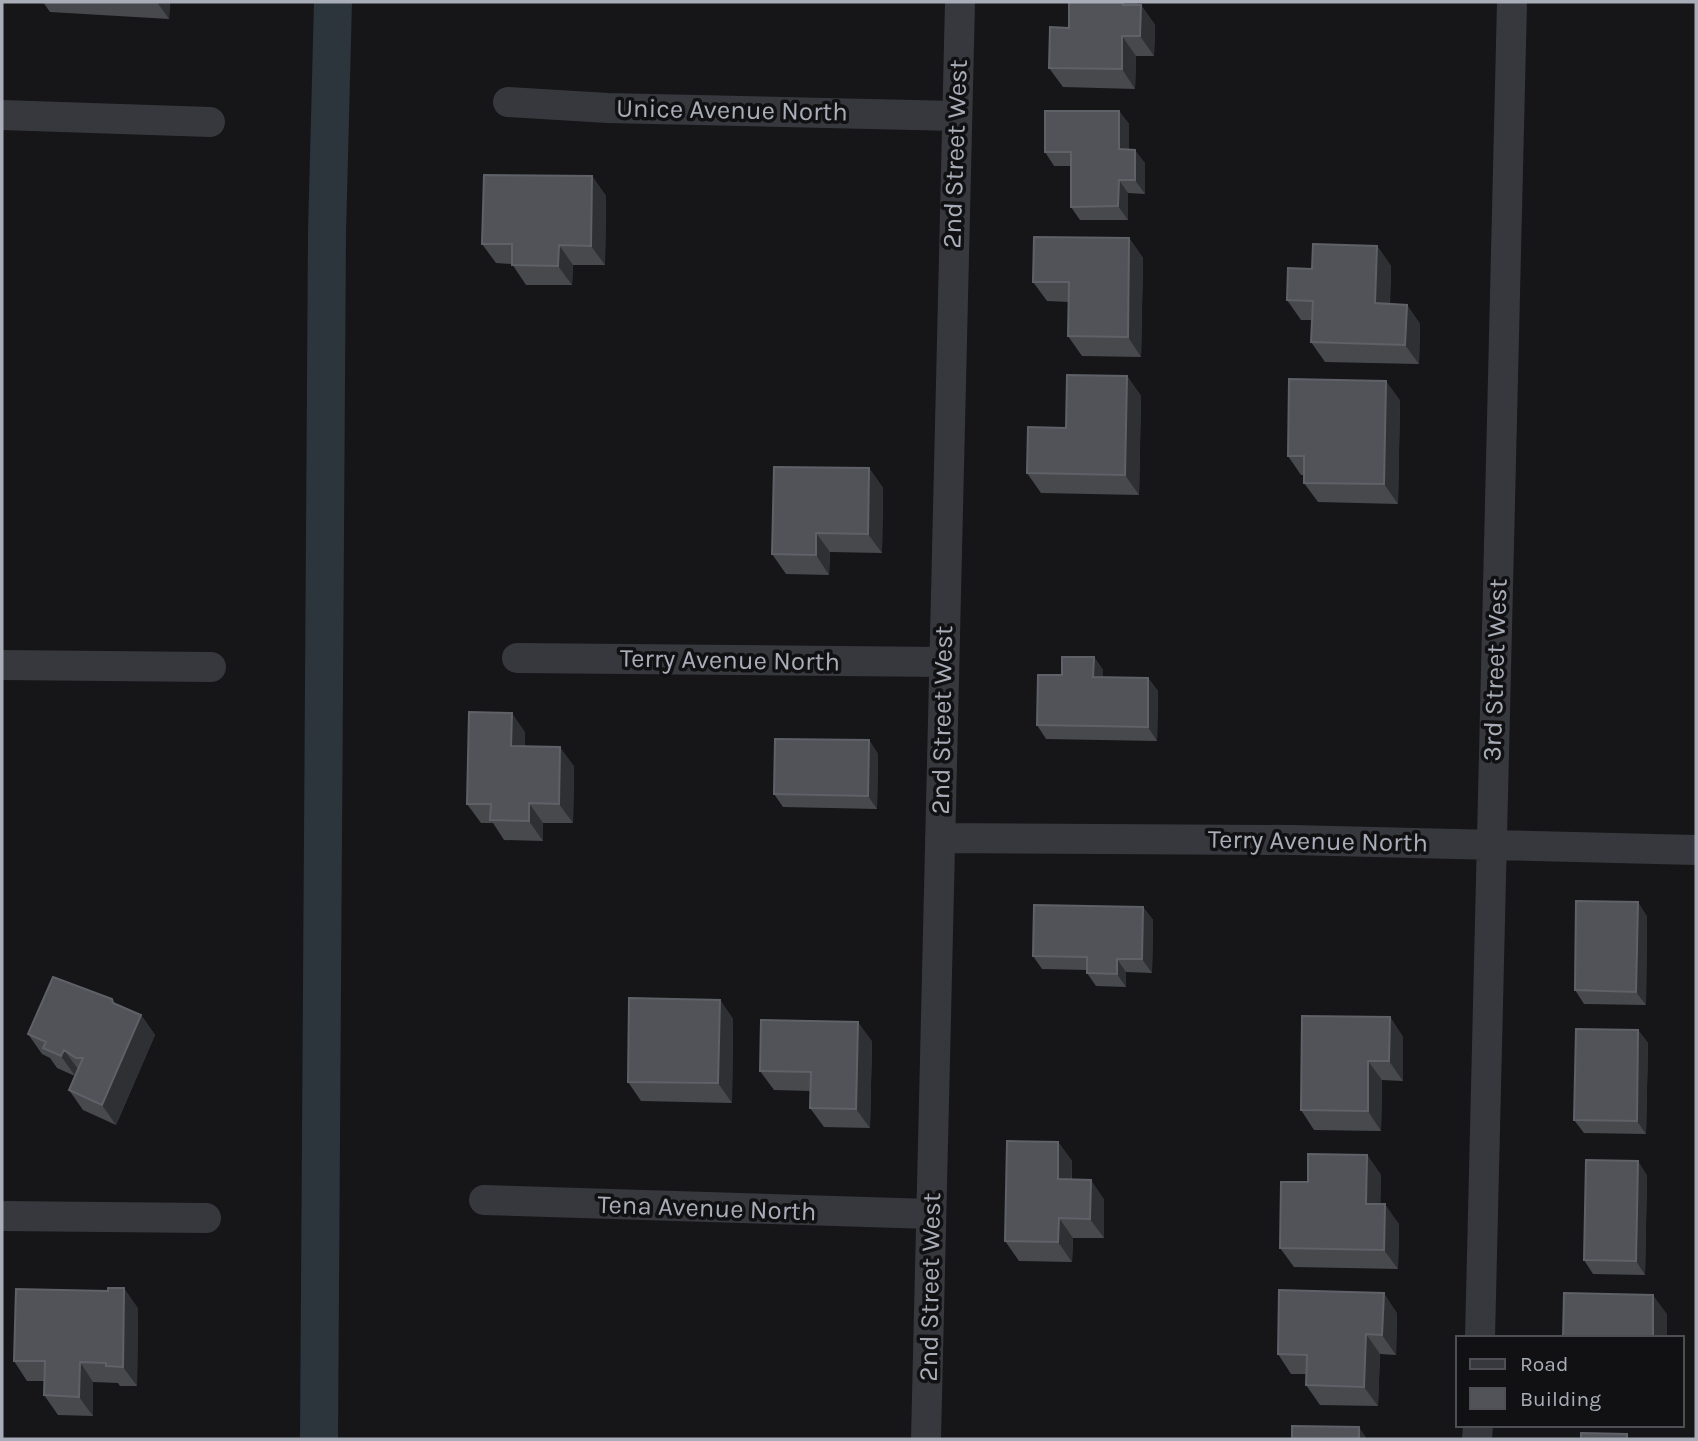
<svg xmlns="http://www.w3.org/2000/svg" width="1698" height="1441" font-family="Karla,sans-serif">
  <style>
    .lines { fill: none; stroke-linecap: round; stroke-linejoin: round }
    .canal { stroke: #2c353c; stroke-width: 38 }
    .minor { stroke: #37383d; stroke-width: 30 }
    .wall { fill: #47494d }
    .shaded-wall { fill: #2f3033 }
    .building { fill: #525359; stroke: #5f6168; stroke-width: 2 }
    .labels { text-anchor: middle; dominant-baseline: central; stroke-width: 7; stroke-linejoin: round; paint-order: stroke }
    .street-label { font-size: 26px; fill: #a8adb8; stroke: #111113 }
  </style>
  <rect width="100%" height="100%" fill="#161618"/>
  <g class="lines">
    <path class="canal" d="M319 1439 327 233 333 2"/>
    <path class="minor" d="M508 102 608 108 956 116
      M2 115 210 122
      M517 658 943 662
      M2 665 211 667
      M940 838 1293 840 1696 850
      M484 1200 931 1214
      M2 1216 206 1218
      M1480 1338 1512 2
      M926 1439 960 2
      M1477 1439 1478 1425"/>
  </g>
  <path class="wall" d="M43 2H170L169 19 50 12Z
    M1137 5H1141L1155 25 1154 56H1136L1135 89 1063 87 1049 68 1069 28Z
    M1119 111 1129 124V149L1145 163V194L1128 193V220H1080L1071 207V166H1054L1045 152Z
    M592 176 606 196 605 265H573L572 285H526L512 264 496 263 482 244Z
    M1129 238 1143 258 1141 357 1082 356 1068 336 1069 302 1047 301 1033 282Z
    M1377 246 1391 266 1390 304 1407 305 1420 324 1419 364 1325 362 1311 342 1312 320H1301L1287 300 1312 269Z
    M1127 376 1141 396 1139 495 1041 493 1027 473 1066 428Z
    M1400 400 1398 504 1318 502 1304 483V475H1301L1288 456Z
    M869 468 883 488 882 553 830 552 829 575 786 574 772 554Z
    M1094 657 1103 670V677L1148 678 1158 691 1157 741 1046 739 1037 725 1062 675Z
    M525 732V746L574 766 573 823H543V841L504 840 493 823H481L467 804Z
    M869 740 878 754 877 809 783 807 774 794Z
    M1143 907 1153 920 1152 973 1126 972V987L1096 986 1087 973V970L1042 969 1033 956Z
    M1647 916 1646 1005 1584 1004 1575 990Z
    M112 999 115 1004 141 1015 155 1035 116 1125 83 1110 69 1090 78 1070 75 1076 57 1068 50 1058 42 1054 28 1034Z
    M720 1000 733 1019 732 1103 641 1101 628 1082Z
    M1390 1017 1403 1037V1081L1382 1080 1381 1131 1314 1130 1301 1110Z
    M1638 1030 1648 1043 1646 1134 1584 1133 1574 1120Z
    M872 1041 870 1128 824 1127 810 1108 811 1091 774 1090 760 1071Z
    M1058 1142 1072 1161V1179L1104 1199V1238H1073L1072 1262 1019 1261 1005 1241Z
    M1367 1155 1381 1175 1380 1204 1399 1224 1398 1269 1294 1267 1280 1248 1308 1182Z
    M1647 1175 1645 1275 1593 1274 1584 1260Z
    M138 1308 137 1386H120L118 1383 93 1382V1416L58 1415 44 1395V1381H27L14 1361Z
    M1397 1313 1396 1355 1380 1354 1378 1406 1320 1405 1306 1385 1307 1374H1291L1278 1354Z"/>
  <path class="shaded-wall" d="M157 2H170L169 19Z
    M1123 2H1137V24L1123 5Z
    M1141 5 1155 25 1154 56 1140 36Z
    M1122 36 1136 56 1135 89 1122 69Z
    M1119 111 1129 124V163L1119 149Z
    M1135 150 1145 163V194L1135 180Z
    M592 176 606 196 605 265 591 246Z
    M1119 180 1128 193V220L1118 206Z
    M1129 238 1143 258 1141 357 1128 337Z
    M559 245 573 265 572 285 558 266Z
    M1377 246 1391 266 1389 323 1375 303Z
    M1407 305 1420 324 1419 364 1405 345Z
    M1127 376 1141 396 1139 495 1125 475Z
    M1386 381 1400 400 1398 504 1384 484Z
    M869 468 883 488 882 553 868 534Z
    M816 533 830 552 829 575 816 555Z
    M1094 657 1103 670V690L1093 677Z
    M1148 678 1158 691 1157 741 1148 727Z
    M512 713 525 732V765L511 746Z
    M869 740 878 754 877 809 868 796Z
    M560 747 574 766 573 823 559 804Z
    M529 803 543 823V841L529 821Z
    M1638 902 1647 916 1646 1005 1636 992Z
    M1143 907 1153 920 1152 973 1142 959Z
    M1117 959 1126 972V987L1117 974Z
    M720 1000 733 1019 732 1103 718 1083Z
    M141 1015 155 1035 116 1125 102 1105Z
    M1390 1017 1403 1037V1081L1389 1061Z
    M858 1022 872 1041 870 1128 856 1109Z
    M1638 1030 1648 1043 1646 1134 1637 1121Z
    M64 1050 78 1069 75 1076 61 1056Z
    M1368 1061 1382 1080 1381 1131 1368 1111Z
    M1058 1142 1072 1161 1071 1199 1058 1179Z
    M1367 1155 1381 1175 1380 1224 1366 1204Z
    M1638 1161 1647 1175 1645 1275 1636 1261Z
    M1091 1180 1104 1199V1238L1090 1219Z
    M1385 1204 1399 1224 1398 1269 1384 1250Z
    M1059 1218 1073 1238 1072 1262 1058 1242Z
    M124 1288 138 1308 137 1386 123 1367Z
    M1384 1293 1397 1313 1396 1355 1382 1335Z
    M1653 1295 1667 1314V1338H1653Z
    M1366 1334 1380 1354 1378 1406 1364 1387Z
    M80 1362 93 1382V1416L79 1397Z
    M1359 1427 1367 1439H1359Z"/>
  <path class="building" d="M1069 2H1123V5H1141L1140 36H1122V69L1049 68 1050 27 1069 28Z
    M1045 111H1119V149L1135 150V180H1119L1118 206 1071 207V152H1045Z
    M484 175 592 176 591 246 559 245 558 266 512 265V244H482Z
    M1034 237 1129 238 1128 337 1068 336 1069 282H1033Z
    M1313 244 1377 246 1375 303 1407 305 1405 345 1311 342 1313 301 1287 300 1288 268 1312 269Z
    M1067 375 1127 376 1125 475 1027 473 1028 427 1066 428Z
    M1289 379 1386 381 1384 484 1304 483V456H1288Z
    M774 467 869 468 868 534 816 533V555L772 554Z
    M1062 657H1094L1093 677 1148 678V727L1037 725 1038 675H1062Z
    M469 712 512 713 511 746 560 747 559 804 529 803V821L490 820 491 804H467Z
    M775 739 869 740 868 796 774 794Z
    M1576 901 1638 902 1636 992 1575 990Z
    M1034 905 1143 907 1142 959H1117V974L1087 973V957L1033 956Z
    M53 977 112 999 113 1003 141 1015 102 1105 69 1090 83 1058H76L64 1050 61 1056 43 1048 46 1042 28 1034Z
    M629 998 720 1000 718 1083 628 1082Z
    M1302 1016 1390 1017 1389 1061H1368V1111L1301 1110Z
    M761 1020 858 1022 856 1109 810 1108 811 1072 760 1071Z
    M1576 1029 1638 1030 1637 1121 1574 1120Z
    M1007 1141 1058 1142V1179L1091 1180 1090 1219 1059 1218 1058 1242 1005 1241Z
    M1308 1154 1367 1155 1366 1204H1385L1384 1250 1280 1248 1281 1182H1308Z
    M1586 1160 1638 1161 1636 1261 1584 1260Z
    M108 1288H124L123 1367 106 1366V1363L80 1362 79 1397 44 1395 45 1361H14L16 1289 108 1291Z
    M1279 1290 1384 1293 1382 1335 1366 1334 1364 1387 1306 1385 1307 1355 1278 1354Z
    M1564 1293 1653 1295V1338H1563Z
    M1292 1426 1359 1427V1439H1292Z
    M1581 1433 1627 1434V1439H1581Z"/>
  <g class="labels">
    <g class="street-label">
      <text transform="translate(732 110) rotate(1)">Unice Avenue North</text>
      <text transform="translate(955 154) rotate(-88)">2nd Street West</text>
      <text transform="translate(730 660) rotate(1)">Terry Avenue North</text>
      <text transform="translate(1495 670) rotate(-88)">3rd Street West</text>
      <text transform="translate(942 720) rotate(-89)">2nd Street West</text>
      <text transform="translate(1318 841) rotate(1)">Terry Avenue North</text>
      <text transform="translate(707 1208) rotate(2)">Tena Avenue North</text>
      <text transform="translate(930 1287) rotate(-89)">2nd Street West</text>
    </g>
  </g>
  <rect width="1698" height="1441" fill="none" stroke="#a8adb8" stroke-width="7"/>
  <rect x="1456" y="1336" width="228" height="91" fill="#111113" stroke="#4d4f55" stroke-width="2"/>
  <rect x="1470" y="1359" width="35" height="10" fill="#37383d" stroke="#4d4f55" stroke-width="2"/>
  <text x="1520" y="1371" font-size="21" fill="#a8adb8">Road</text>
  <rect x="1470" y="1388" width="35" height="21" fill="#525359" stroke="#4d4f55" stroke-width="2"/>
  <text x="1520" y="1406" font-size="21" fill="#a8adb8">Building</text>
</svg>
